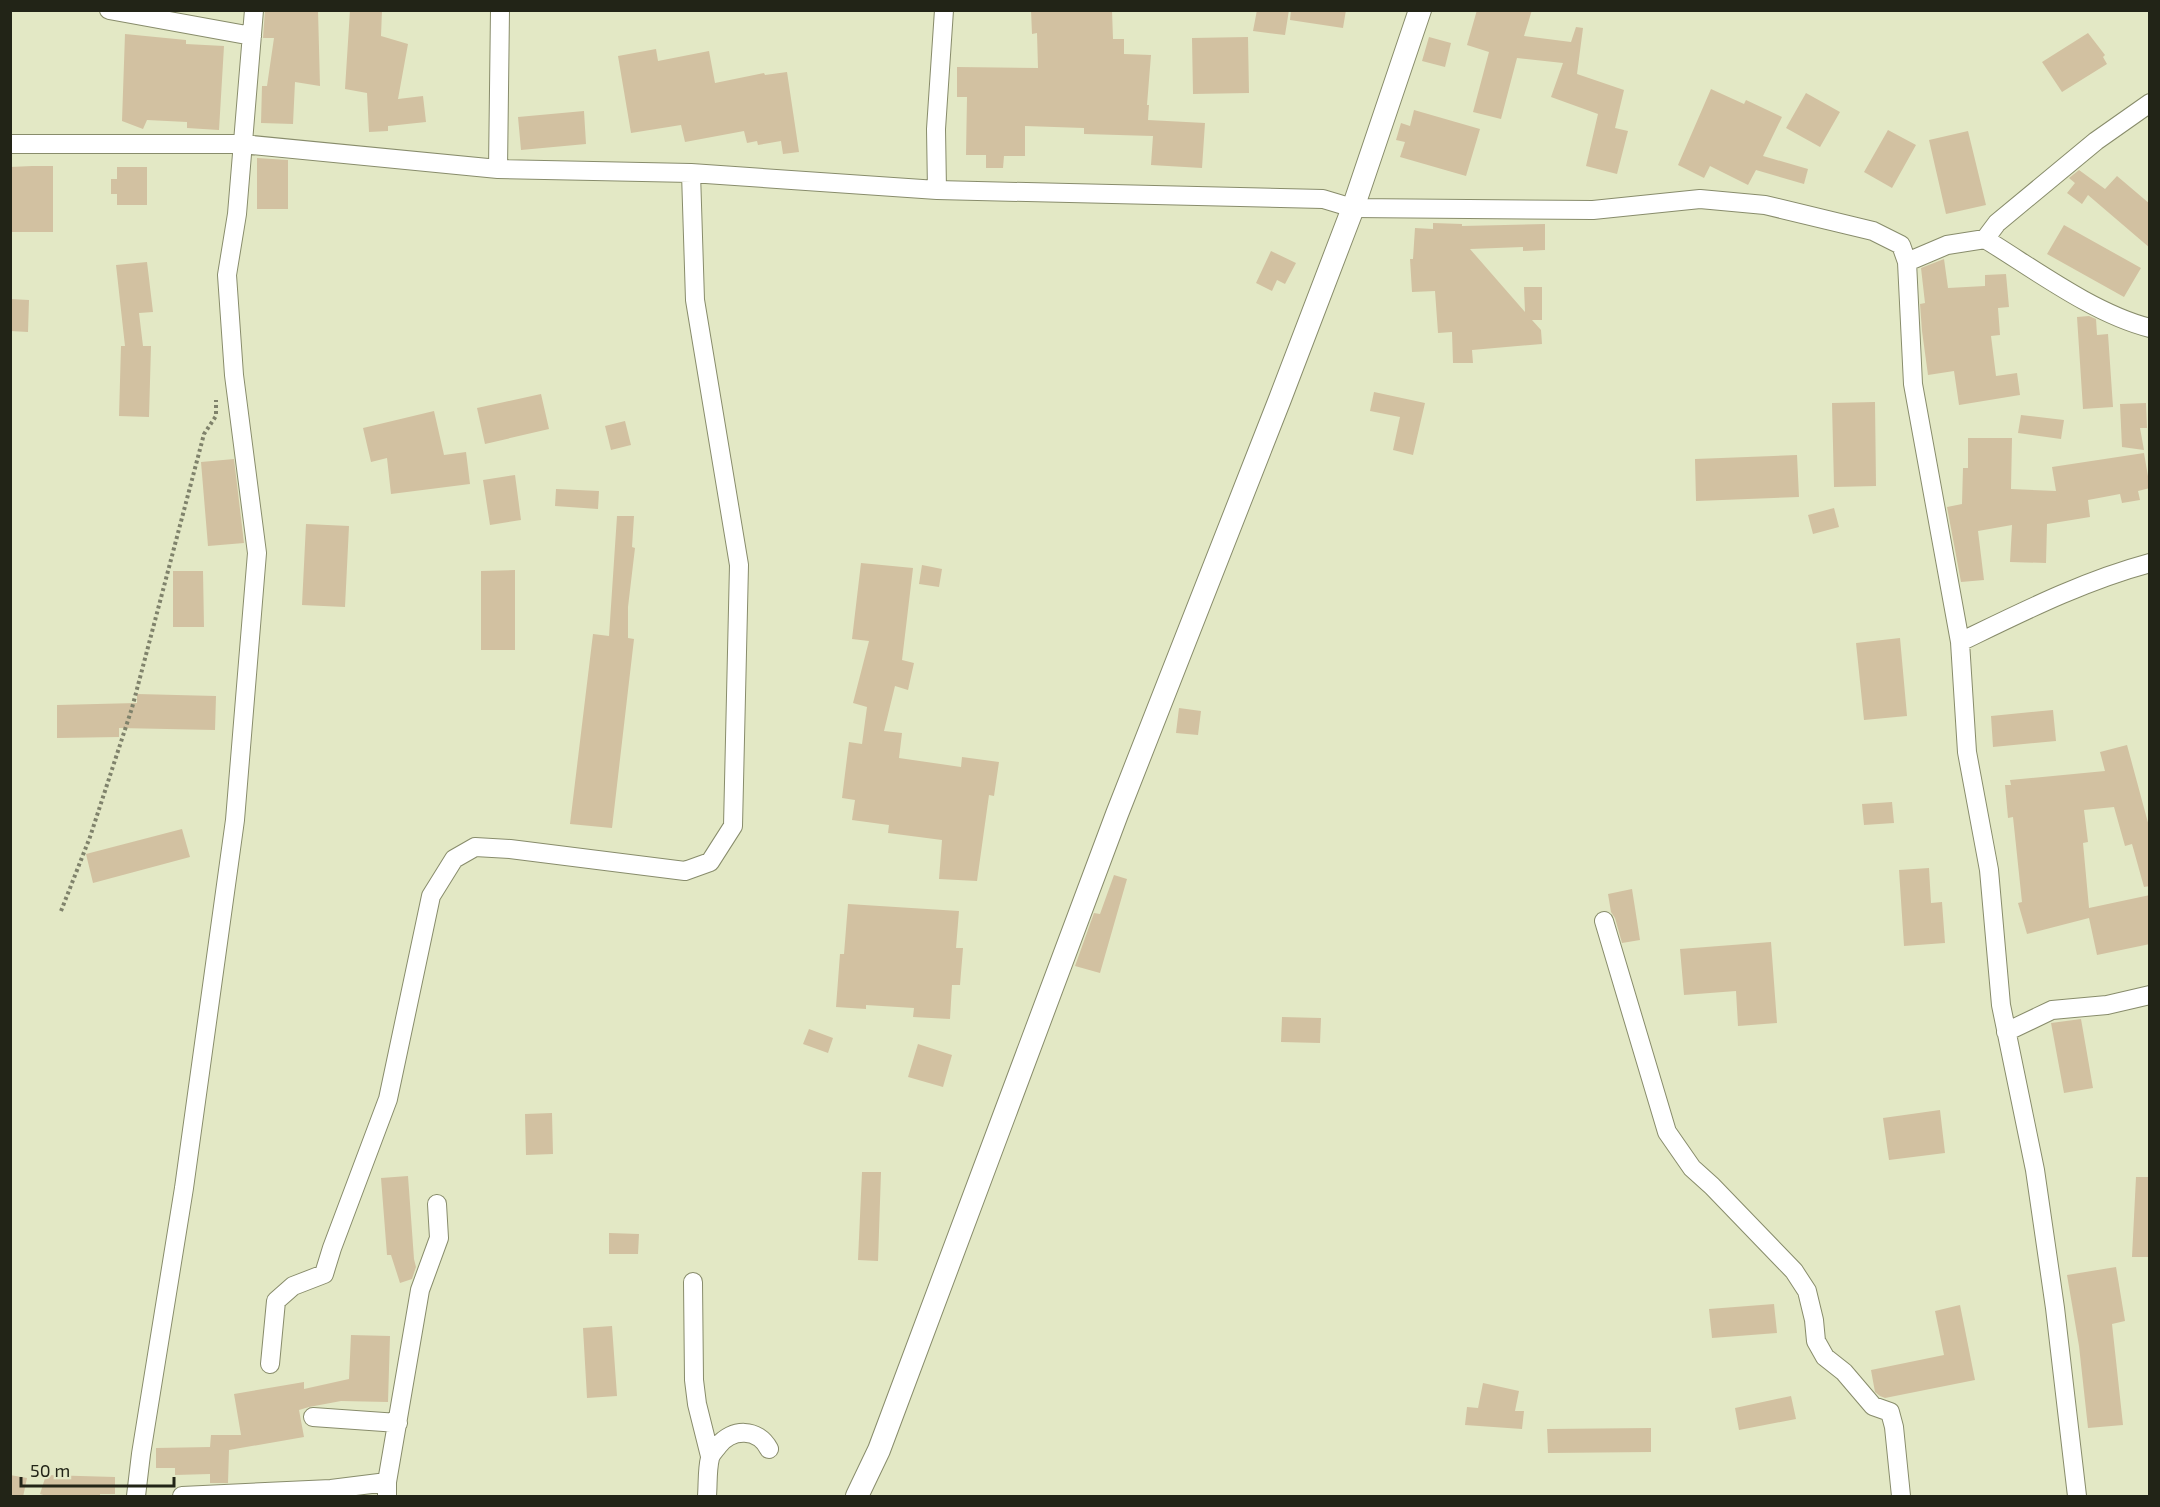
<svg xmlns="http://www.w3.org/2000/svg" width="2160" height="1507" font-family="'Exo 2',sans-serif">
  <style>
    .building { fill: #d2c1a1 }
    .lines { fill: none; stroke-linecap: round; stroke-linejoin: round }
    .minor-casing { stroke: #888c6b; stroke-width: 20 }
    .tertiary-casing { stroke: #888c6b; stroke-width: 24 }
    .path { stroke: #7f826b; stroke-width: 4; stroke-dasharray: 3 3; stroke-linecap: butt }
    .minor { stroke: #fff; stroke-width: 18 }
    .tertiary { stroke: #fff; stroke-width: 22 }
  </style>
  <rect width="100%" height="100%" fill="#e3e8c5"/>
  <path class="building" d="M265 10H318L320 86 295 82 293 124 261 123 262 86H267L274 38H263Z
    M350 10H382L381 36 408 44 398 99 423 96 426 122 388 126V131L369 132 367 93 345 89Z
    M1031 10H1112L1113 39H1124V54L1151 55 1147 105H1149L1148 120 1205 123 1202 168 1151 165 1153 136 1084 134V128L1025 126V156H1004L1003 168H986V155H966L967 97H957V67L1038 68 1037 33 1032 34Z
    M1257 10H1289L1285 35 1253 31Z
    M1291 10H1346L1343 28 1290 20Z
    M1477 10H1532L1524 36 1571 42 1576 27 1583 28 1577 74 1624 90 1615 128 1628 131 1617 174 1586 166 1598 114 1551 97 1563 63 1517 58 1501 119 1473 112 1489 52 1467 45Z
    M2088 33 2105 55 2103 57 2107 64 2062 92 2042 62Z
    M125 34 186 40V44L224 46 219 130 187 128V122L147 120 143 129 122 121Z
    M1248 37 1249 93 1193 94 1192 38Z
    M1429 37 1451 43 1445 67 1422 61Z
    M656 49 658 61 709 51 715 83 764 73 765 75 787 72 799 152 783 154 781 141 758 145 757 141 747 143 744 131 685 142 681 125 631 133 618 56Z
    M1711 89 1744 104 1746 100 1782 117 1763 156 1808 169 1804 184 1756 170 1748 185 1710 166 1704 178 1678 165Z
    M1806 93 1840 112 1820 147 1786 128Z
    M1414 110 1480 129 1466 176 1400 157 1405 142 1396 140 1401 123 1410 126Z
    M584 111 586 144 521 150 518 117Z
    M1888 130 1916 145 1892 188 1864 172Z
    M1968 131 1986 205 1946 214 1929 140Z
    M257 158 288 160V209H257Z
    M32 166H53V232H10V167Z
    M117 167H147V205H117V194H111V179H117Z
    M2079 170 2105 189 2117 176 2150 204V248L2088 195 2082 204 2067 193 2075 183 2069 178Z
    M1433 223 1462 224V226L1545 224V250L1523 251V247L1470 249 1525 312 1524 287H1542V320H1532L1541 330 1542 344 1472 350 1473 363H1453L1452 332 1438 333 1435 291 1412 292 1410 259H1413L1415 228 1433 229Z
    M2064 225 2141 268 2124 297 2047 254Z
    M1271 251 1296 263 1285 284 1277 280 1272 291 1256 283Z
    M1944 259 1948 288 1985 286V275L2006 274 2009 307 1998 308 2000 335 1991 336 1996 376 2017 373 2020 395 1959 405 1954 371 1928 375 1922 331 1920 304 1925 303 1921 268Z
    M147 262 153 312 139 313 143 346H151L149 417 119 416 121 346H125L116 265Z
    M10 299 29 300 28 332 10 331Z
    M2089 316 2096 319 2097 335 2108 334 2113 407 2083 409 2077 317Z
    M1374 392 1425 403 1413 455 1393 450 1400 417 1370 411Z
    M541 394 549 429 485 444 477 408Z
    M1875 402 1876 486 1834 487 1832 403Z
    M2146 403 2147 428H2140L2144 450 2122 447 2120 404Z
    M434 411 444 455 466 452 470 484 391 494 387 458 371 462 363 428Z
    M2021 415 2064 420 2061 439 2018 433Z
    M625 421 631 445 611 450 605 426Z
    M1968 438H2012L2011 489 2056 491 2052 467 2144 453 2150 488 2138 491 2140 500 2122 503 2120 494 2088 500 2090 517 2047 524 2046 563 2010 562 2012 525 1978 531 1984 580 1961 582 1947 507 1962 504 1963 468H1968Z
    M1797 455 1799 497 1696 501 1695 459Z
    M234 459 244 543 208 546 201 462Z
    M515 475 521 520 490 525 483 480Z
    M556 489 599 491 598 509 555 506Z
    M1834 508 1839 527 1813 534 1808 515Z
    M617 516H634L632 547 635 548 628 607V638L634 639 612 828 570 824 593 634 609 636Z
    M306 524 349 526 345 607 302 605Z
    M861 563 913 568 902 660 914 663 908 690 895 686 884 731 902 733 899 758 961 767 962 757 999 762 994 796 989 795 977 881 939 879 942 840 888 833 889 825 852 820 855 800 842 798 849 742 862 744 867 707 853 703 869 641 852 639Z
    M922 565 942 569 939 587 919 584Z
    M515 570V650H481V571Z
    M173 571H203L204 627H173Z
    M1900 638 1907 716 1864 720 1856 643Z
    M137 694 216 696 215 730 119 728V737L57 738V705L137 703Z
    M1179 708 1201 711 1198 735 1176 733Z
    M2053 710 2056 741 1993 747 1991 716Z
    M2127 745 2150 830V886L2144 887 2132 844 2125 846 2114 807 2084 810 2088 842 2083 843 2089 908 2150 895V944L2097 955 2089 918 2027 934 2018 903 2022 902 2013 817 2008 818 2005 785H2011L2010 780 2105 771 2100 752Z
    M1892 802 1894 823 1864 825 1862 804Z
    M182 829 190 857 93 883 86 854Z
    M1929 868 1931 903 1942 902 1945 943 1904 946 1899 870Z
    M1114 875 1127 879 1100 973 1075 966 1094 913 1100 914Z
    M1632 889 1640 940 1622 943 1615 918 1611 912 1608 894Z
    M848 904 959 911 956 948H963L960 985H952L950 1019 913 1017 914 1008 866 1005V1009L836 1007 840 954H844Z
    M1771 942 1777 1023 1738 1026 1736 991 1684 995 1680 949Z
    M1282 1017 1321 1018 1320 1043 1281 1042Z
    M2081 1019 2093 1088 2064 1093 2051 1023Z
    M809 1029 833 1038 828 1053 803 1044Z
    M918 1044 952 1055 943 1087 908 1077Z
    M1940 1110 1945 1153 1889 1160 1883 1118Z
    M552 1113 553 1154 526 1155 525 1114Z
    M862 1172H881L878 1261 858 1260Z
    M408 1176 414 1259 416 1267 412 1279 400 1283 391 1255H387L381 1178Z
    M2136 1177H2150V1257H2132Z
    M609 1233 639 1234 638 1254H609Z
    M2116 1267 2125 1321 2112 1324 2123 1425 2088 1428 2079 1346 2067 1275Z
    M1774 1304 1777 1333 1712 1338 1709 1309Z
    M1960 1305 1975 1380 1885 1398 1880 1396 1875 1392 1871 1370 1944 1355 1935 1311Z
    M612 1326 617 1396 587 1398 583 1328Z
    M351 1335 390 1336 388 1402 341 1401 309 1407 299 1410 304 1437 229 1450 228 1483H210V1474L175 1475V1468H156V1448L210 1447 211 1435H241L234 1394 304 1382V1389L349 1379Z
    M1483 1383 1519 1391 1515 1411H1524L1522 1429 1465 1425 1467 1407 1478 1408Z
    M1791 1396 1796 1419 1739 1430 1735 1408Z
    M1651 1428V1452L1548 1453 1547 1429Z
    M10 1475 27 1478 23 1497H10Z
    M46 1475 115 1477V1494H100V1497H50L40 1494Z"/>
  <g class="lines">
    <g class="minor-casing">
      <path id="minor" d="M109 10 252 36
        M10 144H242L498 169 691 173 937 190 1323 199 1353 208 1593 210 1700 199 1765 205 1873 231 1901 245 1907 262 1947 245 1985 239 1997 223 2096 141 2150 103
        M498 169 500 10
        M937 190 936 129 944 10
        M1985 239C2034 269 2094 314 2150 328
        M1907 262 1913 384 1960 642 1967 752 1989 870 2001 1005 2035 1170 2055 1308 2077 1496
        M1960 642C2022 612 2083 581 2150 563
        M1604 921 1667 1132 1692 1168 1712 1186 1794 1271 1807 1291 1814 1320 1816 1341 1825 1357 1844 1372 1873 1406 1890 1412 1894 1427 1901 1496
        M2006 1032 2052 1010 2107 1005 2150 995
        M693 1282 694 1380 697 1404 710 1456
        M270 1364 276 1301 293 1286 324 1274 332 1248 388 1099 431 896 454 859 475 847 510 849 685 871 710 862 733 826 739 565 695 300 691 173
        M313 1417 398 1423
        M136 1496 141 1454 184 1188 235 820 257 553 234 375 227 275 237 214 254 10
        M182 1496 331 1489 387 1482
        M387 1496V1482L420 1290 439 1238 437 1204
        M707 1496C708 1484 707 1470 710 1458 711 1454 715 1450 718 1446 732 1428 758 1428 769 1449"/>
    </g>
    <g class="tertiary-casing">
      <path id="tertiary" d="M857 1496 879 1450 1117 814 1280 399 1353 208 1420 10"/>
    </g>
    <path class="path" d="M61 911 90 837 132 708 204 434 216 416V400"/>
    <use href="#minor" class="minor"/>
    <use href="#tertiary" class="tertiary"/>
  </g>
  <rect width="2160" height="1507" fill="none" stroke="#222417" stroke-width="24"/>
  <path d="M21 1477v9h153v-9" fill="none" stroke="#222417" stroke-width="3"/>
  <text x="30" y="1477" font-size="18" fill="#222417" stroke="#e3e8c5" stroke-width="4.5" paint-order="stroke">50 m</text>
</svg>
